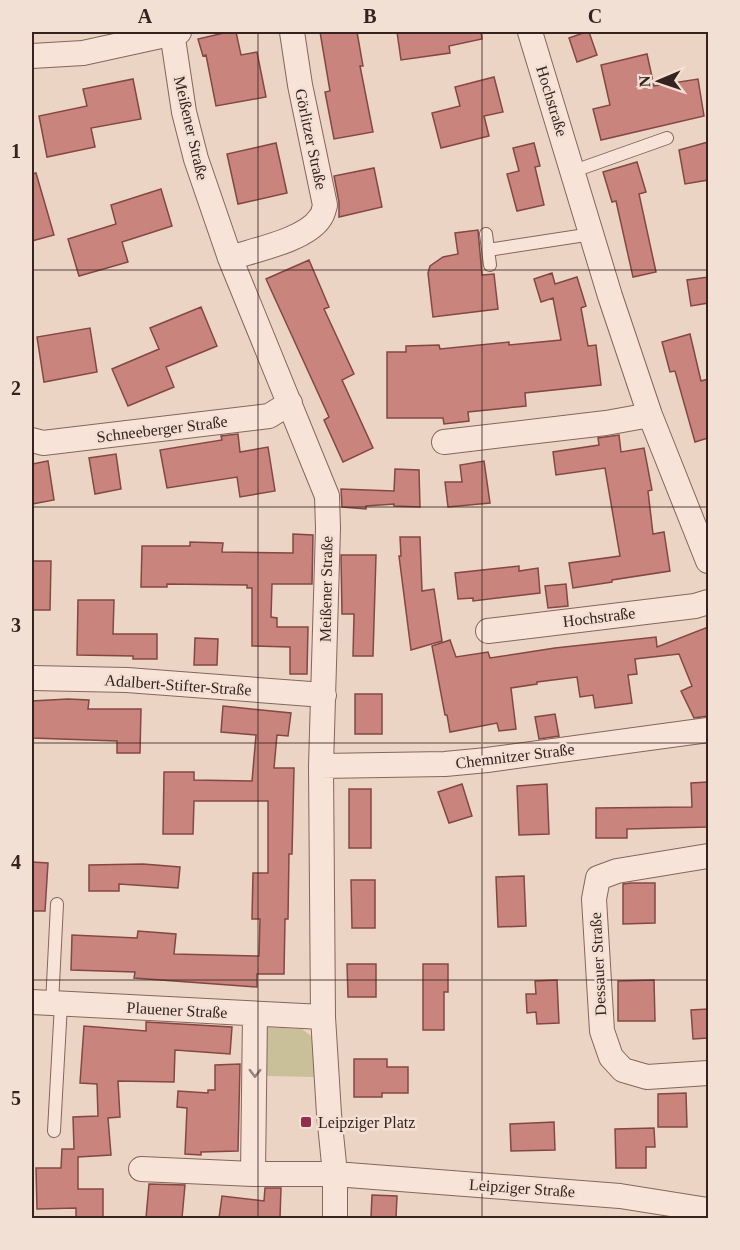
<svg xmlns="http://www.w3.org/2000/svg" width="740" height="1250" font-family="'Times New Roman',serif">
  <style>
    .green { fill: #c9bf99 }
    .building { fill: #c8847d; stroke: #834843; stroke-width: 1.5 }
    .lines { fill: none; stroke-linecap: round; stroke-linejoin: round }
    .service-casing { stroke: #85655c; stroke-width: 14 }
    .minor-casing { stroke: #85655c; stroke-width: 26 }
    .service { stroke: #f7e3d8; stroke-width: 12 }
    .minor { stroke: #f7e3d8; stroke-width: 24 }
    .oneway { stroke: #96837c }
    .grid { fill: none; stroke: #36231f; stroke-width: 1.5; stroke-opacity: 0.55 }
    .poi-dot { fill: #912f4f; stroke: #f3e0d4; stroke-width: 2 }
    .labels { text-anchor: middle; dominant-baseline: central; stroke-width: 5; stroke-linejoin: round; paint-order: stroke }
    .street-label { font-size: 16px; fill: #36231f; stroke: #f3e0d4 }
    .poi-label { font-size: 16px; fill: #36231f; stroke: #f3e0d4; text-anchor: start }
    .neatline { fill: none; stroke: #36231f; stroke-width: 2 }
    .grid-label { font-size: 20px; text-anchor: middle; font-weight: bold; fill: #36231f }
  </style>
  <rect width="100%" height="100%" fill="#ecd4c5"/>
  <path class="green" d="M265 1027 302 1029 315 1039 314 1077 265 1076Z"/>
  <path class="building" d="M228 32H236L241 55 257 52 266 97 216 106 206 55 203 56 198 39Z
    M320 32H357L363 66H360L373 132 334 139 325 92 330 91Z
    M397 32H481L482 39 449 46 450 53 401 60Z
    M586 32H589L597 55 577 62 569 38Z
    M647 54 654 86 698 79 704 116 601 140 593 109 610 105 601 65Z
    M494 77 503 112 484 116 489 136 441 148 432 113 460 106 455 87Z
    M133 79 141 119 91 128 95 147 47 157 39 116 87 106 83 89Z
    M708 142V180L685 184 679 150Z
    M276 143 287 193 238 204 227 154Z
    M534 143 540 166 535 167 544 205 517 211 507 174 519 171 513 148Z
    M637 162 646 192 639 194 656 272 633 277 616 201 612 202 603 172Z
    M374 168 382 207 339 217V202L334 176Z
    M36 173 54 235 32 241V174Z
    M161 189 172 226 122 242 128 262 79 276 68 239 116 224 111 205Z
    M478 230 482 275 494 274 498 309 433 317 428 273 430 266 443 257 458 254 455 233Z
    M309 260 329 307 324 309 354 374 342 380 373 448 343 462 324 420 329 417 266 279Z
    M552 273 555 284 577 277 586 306 581 308 588 346 596 345 601 385 525 393 526 406 468 412 469 421 444 424 443 418H387V352H406V346L439 345 440 349 509 342V345L561 340 553 298 541 302 534 279Z
    M708 277V303L691 306 687 280Z
    M201 307 217 346 166 367 174 387 128 406 112 369 159 349 150 328Z
    M90 328 97 372 44 382 37 337Z
    M690 334 701 381 708 379V438L695 442 675 371 670 372 662 342Z
    M238 434 240 452 268 447 275 491 240 497 237 477 167 488 160 450 222 440 221 436Z
    M619 435 621 452 644 448 652 490 648 491 653 534 664 532 670 571 612 580V582L573 588 569 563 620 556 605 468 556 475 553 452 599 445 598 438Z
    M116 454 121 489 95 494 89 458Z
    M48 461 54 500 32 504V464Z
    M484 461 490 503 448 507 445 482H462L460 465Z
    M395 469 419 470 420 507 394 506V504L366 506V509L342 507 341 489 394 491Z
    M293 534 313 535 312 584H272L271 617 277 618V627H308L307 674H290V647L252 646V588H247V585L167 584V587H141L142 546H190V542L223 543 222 552 293 553Z
    M400 537H420L422 591 434 589 442 641 411 650 399 556H401Z
    M341 555H376L373 656H353L354 614H342Z
    M32 561H51L50 610H32Z
    M519 566V571L538 568 540 593 473 601V598L458 599 455 573Z
    M566 584 568 606 548 608 545 586Z
    M78 600H114L113 634H157V659H133V656L77 655Z
    M708 627V716L694 718 681 691 692 686 679 654 635 659 637 674 628 675 632 703 595 708 593 695 580 697 577 677 537 682V684L511 688 516 729 499 731 497 723 450 732 447 715H445L432 646 450 640 456 657 488 652 490 658 555 648 656 637 657 647Z
    M195 638 218 639 217 665H194Z
    M355 694H382V734H355Z
    M68 699 89 700 88 709H141L140 753H117V741L32 738V701Z
    M223 706 291 713 288 736 277 735 274 768H294L292 854H289L288 919H285L284 974H257V987L134 978 135 972 71 970 72 935 137 938 138 931 176 934 174 954 259 956 260 919H252L253 873H268V801H194L193 834H163L164 772H194V780L252 781 256 735 221 732Z
    M555 714 559 736 539 739 535 717Z
    M708 782V827L627 829V838H596V808L692 807 691 783Z
    M462 784 472 816 449 823 438 792Z
    M547 784 549 834 519 835 517 786Z
    M349 789H371V848H349Z
    M32 862 48 863 45 911H32Z
    M143 864 180 867 178 888 119 884V891H89V865Z
    M524 876 526 926 498 927 496 877Z
    M351 880H375V928H352Z
    M631 883H655V923L623 924V884Z
    M347 964H376V997H348Z
    M423 964H448V992H444V1030H423Z
    M557 980 559 1023 537 1024 536 1012 527 1013 526 994H536L535 981Z
    M654 980 655 1021H618V981Z
    M708 1009V1038L693 1039 691 1010Z
    M146 1022 232 1027 230 1054 175 1050 174 1082 118 1081 120 1117 108 1118 111 1155 78 1157V1189H103V1218H76V1208L37 1209 36 1168H61L62 1149H74L73 1117 98 1116 97 1084 80 1083 84 1026 146 1031Z
    M354 1059H387V1067H408V1093H382V1097H354Z
    M240 1064 238 1151 201 1152V1155L185 1154 187 1108 177 1107 178 1091 208 1093V1090H215V1065Z
    M686 1093 687 1127H658V1094Z
    M554 1122 555 1150 511 1151 510 1124Z
    M654 1128 655 1147H646V1168H616L615 1129Z
    M149 1184 185 1185 182 1218H146Z
    M265 1188H281L280 1218H219L222 1196 264 1201Z
    M372 1195 397 1196 396 1218H371Z"/>
  <g class="lines">
    <g class="service-casing">
      <path id="service" d="M574 171 667 138
        M486 234 490 265
        M488 250 592 234
        M52 1004 57 904
        M54 1131 61 1004"/>
    </g>
    <g class="minor-casing">
      <path id="minor" d="M172 32 184 112 196 159 230 258 327 496 328 528 321 766 323 1017 329 1114 335 1174V1218
        M530 32 610 296 650 415 708 561
        M32 56 83 53 179 32
        M230 258C254 250 306 240 320 218 323 215 324 209 325 205L300 85 292 32
        M32 440 43 443 269 416 290 403
        M444 442 606 423 650 415
        M488 631 695 606 708 602
        M32 678 127 680 324 695
        M321 766 445 764 487 760 708 730
        M708 856 617 871 598 878 594 899 602 1031 611 1057 623 1070 647 1077 708 1073
        M32 1002 323 1017
        M255 1014 253 1174H335L620 1196 708 1210
        M141 1169 253 1174"/>
    </g>
    <use href="#service" class="service"/>
    <use href="#minor" class="minor"/>
  </g>
  <defs><path id="oneway-chevron" d="M-2-3.5L2.5 0L-2 3.5" fill="none" stroke-width="1.6" stroke-linecap="round" stroke-linejoin="round" transform="scale(1.5)"/></defs>
  <use class="oneway" href="#oneway-chevron" transform="translate(255 1073) rotate(91)"/>
  <path class="grid" d="M258 32V1218M482 32V1218M32 270H708M32 507H708M32 743H708M32 980H708"/>
  <rect class="poi-dot" x="300" y="1116" width="12" height="12" rx="3"/>
  <g class="labels">
    <g class="street-label">
      <text transform="translate(552 101) rotate(73)">Hochstraße</text>
      <text transform="translate(191 128) rotate(77)">Meißener Straße</text>
      <text transform="translate(311 139) rotate(78)">Görlitzer Straße</text>
      <text transform="translate(162 429) rotate(-7)">Schneeberger Straße</text>
      <text transform="translate(326 589) rotate(-89)">Meißener Straße</text>
      <text transform="translate(599 617) rotate(-7)">Hochstraße</text>
      <text transform="translate(178 685) rotate(4)">Adalbert-Stifter-Straße</text>
      <text transform="translate(515 756) rotate(-7)">Chemnitzer Straße</text>
      <text transform="translate(598 964) rotate(-93)">Dessauer Straße</text>
      <text transform="translate(177 1010) rotate(3)">Plauener Straße</text>
      <text transform="translate(522 1188) rotate(4)">Leipziger Straße</text>
    </g>
    <g class="poi-label">
      <text x="318" y="1122">Leipziger Platz</text>
    </g>
  </g>
  <rect width="740" height="1250" fill="none" stroke="#f3e0d4" stroke-width="66"/>
  <g transform="translate(659 81) rotate(268)" stroke="#f3e0d4" stroke-width="4.5" paint-order="stroke">
  <path d="M0-4.5L10 22L0 15L-10 22Z" fill="#36231f"/>
  <text y="-9" font-size="16" font-weight="bold" text-anchor="middle" fill="#36231f">N</text>
  </g>
  <rect x="33" y="33" width="674" height="1184" class="neatline"/>
  <g class="grid-label">
    <text x="145" y="23">A</text>
    <text x="370" y="23">B</text>
    <text x="595" y="23">C</text>
    <text x="16" y="158">1</text>
    <text x="16" y="395">2</text>
    <text x="16" y="632">3</text>
    <text x="16" y="869">4</text>
    <text x="16" y="1105">5</text>
  </g>
</svg>
